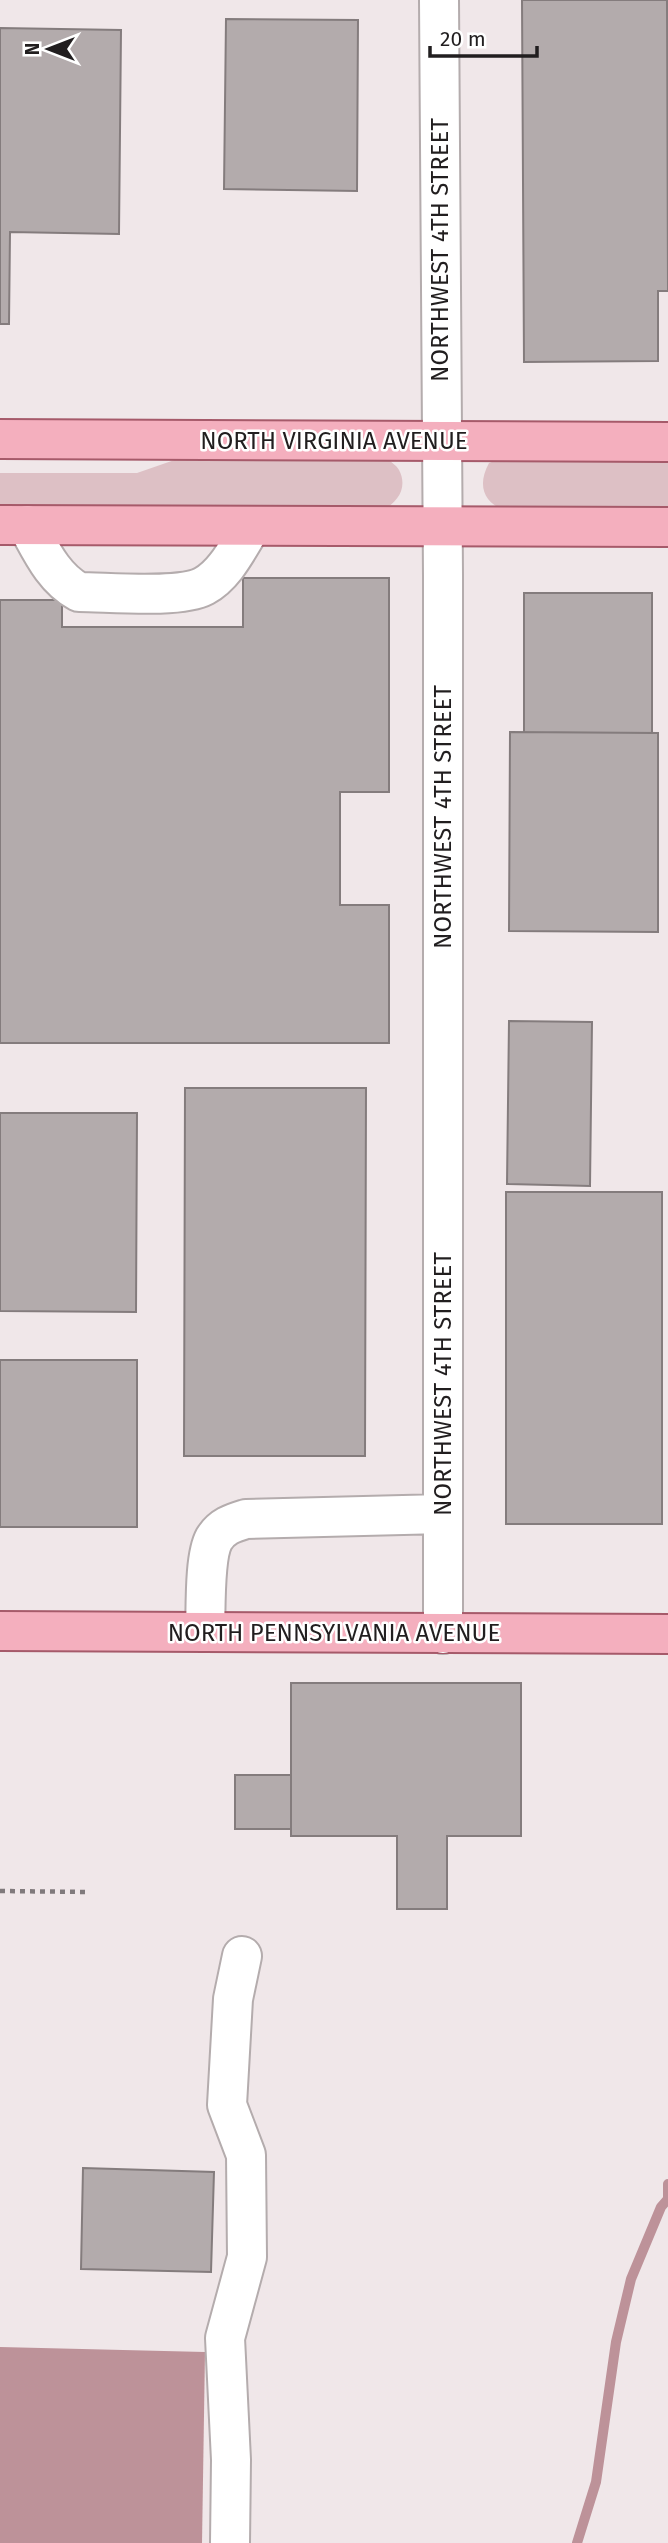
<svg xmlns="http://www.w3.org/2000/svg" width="668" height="2543" font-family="'Fira Sans',sans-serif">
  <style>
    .green { fill: #ddc0c5 }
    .water { fill: #bd9299 }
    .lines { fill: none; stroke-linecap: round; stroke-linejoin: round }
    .stream { stroke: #bd9299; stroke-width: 10 }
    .building { fill: #b3abac; stroke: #847c7d; stroke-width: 2 }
    .minor-casing { stroke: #b4acad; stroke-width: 42 }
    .major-casing { stroke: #a65a6a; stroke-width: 42 }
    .path { stroke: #807a7c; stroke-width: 4.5; stroke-dasharray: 5 5; stroke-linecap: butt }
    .minor { stroke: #fff; stroke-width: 38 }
    .major { stroke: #f4afbe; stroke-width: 38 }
    .labels { text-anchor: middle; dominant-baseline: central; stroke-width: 5; stroke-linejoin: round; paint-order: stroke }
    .street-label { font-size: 24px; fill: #211e1f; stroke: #fff }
  </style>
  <rect width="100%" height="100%" fill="#f0e7e9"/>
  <path class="green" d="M186 456 386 458C390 461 397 466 399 470 408 487 398 502 384 509L0 508V473H137Z
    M500 459 668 460V512L506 511C483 503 477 485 489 463Z"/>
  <path class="water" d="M0 2347 205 2352 202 2543H0Z"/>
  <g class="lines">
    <path class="stream" d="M577 2543 596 2482 616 2342 631 2279 661 2207 668 2199V2184"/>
  </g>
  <path class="building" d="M522 0H667L668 291H658V361L524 362Z
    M226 19 358 20 357 191 224 189Z
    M0 28 121 30 119 234 10 232 9 324H0Z
    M243 578H389V792H340V905H389V1043H0V600H62V627H243Z
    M524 593H652V733L524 732Z
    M510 732 658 733V932L509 931Z
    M509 1021 592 1022 590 1186 507 1184Z
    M185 1088H366L365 1456H184Z
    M0 1113H137L136 1312 0 1311Z
    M506 1192H662V1524H506Z
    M0 1360H137V1527H0Z
    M291 1683H521V1836H447V1909H397V1836H291Z
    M235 1775H291V1829H235Z
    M83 2168 214 2172 211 2272 81 2269Z"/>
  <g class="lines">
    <g class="minor-casing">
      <path id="minor" d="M439 0 443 576V1634
        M27 525C41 550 53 578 79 592 108 592 180 599 204 586 226 574 238 547 251 527
        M205 1632C206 1610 204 1557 214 1539 222 1526 233 1523 246 1519L443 1514
        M230 2543 231 2460 225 2338 247 2257 246 2155 227 2105 233 1999 242 1956"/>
    </g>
    <g class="major-casing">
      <path id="major" d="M0 439 668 442
        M0 525 668 527
        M0 1631 668 1634"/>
    </g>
    <path class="path" d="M0 1891 90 1892"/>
    <use href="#minor" class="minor"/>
    <use href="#major" class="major"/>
  </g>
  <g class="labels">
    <g class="street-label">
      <text transform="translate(440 250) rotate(-90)">NORTHWEST 4TH STREET</text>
      <text x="334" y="441">NORTH VIRGINIA AVENUE</text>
      <text transform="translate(443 817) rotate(-90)">NORTHWEST 4TH STREET</text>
      <text transform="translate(443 1384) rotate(-90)">NORTHWEST 4TH STREET</text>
      <text x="334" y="1633">NORTH PENNSYLVANIA AVENUE</text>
    </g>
  </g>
  <g transform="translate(49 49) rotate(270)" stroke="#ffffff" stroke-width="5" paint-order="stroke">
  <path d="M0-5L12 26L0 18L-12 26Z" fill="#211e1f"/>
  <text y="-10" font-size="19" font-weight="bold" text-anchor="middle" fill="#211e1f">N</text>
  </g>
  <path d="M430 46v10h107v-10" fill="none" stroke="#211e1f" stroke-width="3.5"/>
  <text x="440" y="46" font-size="21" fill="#211e1f" stroke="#ffffff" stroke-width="5" paint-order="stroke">20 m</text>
</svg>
